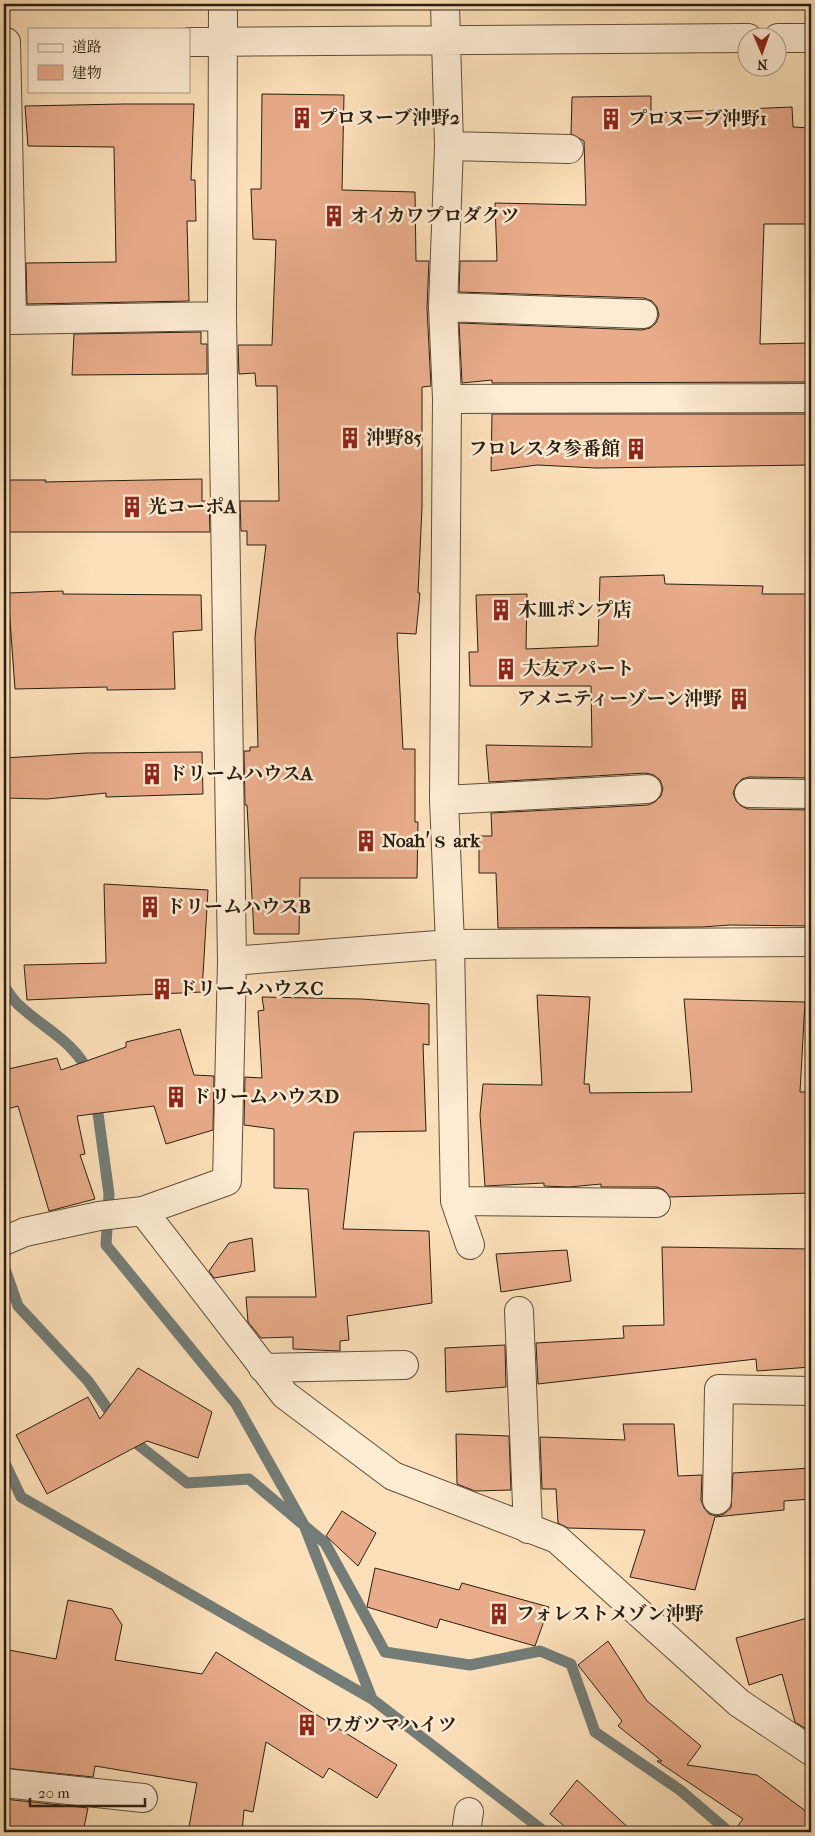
<svg xmlns="http://www.w3.org/2000/svg" width="815" height="1836" font-family="'IM FELL French Canon','Noto Serif JP',serif">
  <style>
    .lines { fill: none; stroke-linecap: round; stroke-linejoin: round }
    .stream { stroke: #737c76; stroke-width: 11 }
    .building { fill: #e9ac8b; stroke: #291f11 }
    .minor-casing { stroke: #5e4f3b; stroke-width: 30 }
    .minor { stroke: #fdebd2; stroke-width: 28 }
    .labels { text-anchor: middle; dominant-baseline: central; stroke-width: 5; stroke-linejoin: round; paint-order: stroke }
    .poi-label { font-size: 19px; font-weight: bold; fill: #291f11; stroke: #fdebd2; text-anchor: start }
  </style>
  <rect width="100%" height="100%" fill="#fce0b9"/>
  <filter id="stains"><feTurbulence type="fractalNoise" baseFrequency=".004" numOctaves="4"/><feColorMatrix values="0 0 0 0 .2 0 0 0 0 .09 0 0 0 0 .02 0 0 0 .5 -.17"/></filter>
  <radialGradient id="worn" r=".72"><stop offset=".6" stop-color="#630" stop-opacity="0"/><stop offset="1" stop-color="#630" stop-opacity=".3"/></radialGradient>
  <g class="lines">
    <path class="stream" d="M4 986C9 993 14 1002 21 1007 45 1029 76 1043 89 1074
      M96 1099 109 1194 106 1245 236 1404 304 1525 372 1699
      M4 1266 18 1306 88 1381 116 1421
      M127 1436 187 1483 249 1479 325 1543 385 1652 470 1665 540 1651 571 1664 595 1732 680 1790 729 1832
      M4 1461 21 1497 372 1699 545 1832"/>
  </g>
  <path class="building" d="M262 94 344 95 342 190 415 192 416 261H429L427 308 431 386 422 387V508L418 593H420L416 634 397 633 403 749H415V822H418L417 878H300L299 934H254L247 805H245L244 751H250V747H258L255 637 266 545H247V531H241L240 501H279L277 386H256L255 373 239 374 238 345H272L276 240 253 239 251 189H261Z
    M651 96V113L792 107 793 127 811 128V224H764L760 344 811 343V382L492 383V380L462 383 459 323 642 330 650 328 656 323 659 315 657 307 652 301 644 298 459 292 460 261H497L495 203 586 205 584 141 571 134 572 97Z
    M123 104H194L191 180H195L196 221H187L189 301 27 304 26 263 116 262 114 147 28 146 25 106Z
    M201 332V344H207V374L72 375 74 334Z
    M492 414H811V465L596 468 537 465 491 471Z
    M202 479V501H209L210 532H4V480H46L45 482Z
    M664 575 665 584 763 586 762 594H811V778L749 777 742 779 736 785 733 793 736 801 741 806 748 809 811 810V926L730 925 702 927 498 928 496 873H479V836H492L491 813 648 805 655 802 661 796 663 788 660 780 654 775 646 773 489 782 486 745 592 747 591 686H470L469 652H478L476 595 527 594 526 649 598 646 600 577Z
    M63 591V594L201 595 202 630 173 632 175 689 107 690V687L15 689 8 593Z
    M202 752 203 794 106 797V793L47 799 4 798V758L86 753Z
    M104 884 208 890 202 992 27 1000 24 965 106 963Z
    M537 995 590 997 584 1084H589L590 1093 692 1092 684 999 805 1002 800 1092H811V1193L670 1197 664 1190 657 1187H601V1184L569 1187 544 1186V1183L485 1186 480 1115 483 1084 542 1085Z
    M262 997 361 999 429 1004V1045L423 1044 426 1131 354 1132 343 1229 429 1231 432 1303 347 1316 349 1340 340 1341V1351L293 1349V1337L261 1338 248 1322 246 1297H316L308 1189 274 1188V1129L244 1125 245 1077 262 1078 258 1011 264 1010Z
    M180 1029 194 1075 214 1076 213 1130 166 1144 154 1106 77 1116 85 1154 80 1155 95 1199 49 1211 18 1106 4 1110V1070L57 1058 61 1070 126 1047V1042Z
    M252 1238 255 1271 214 1278 209 1271 229 1243Z
    M662 1247 811 1249V1367L757 1371 756 1359 538 1384 536 1343 624 1338 623 1326 664 1325Z
    M567 1250 571 1281 501 1292 496 1254Z
    M505 1345 506 1387 446 1392 445 1348Z
    M138 1368 212 1412 198 1458 147 1441 47 1494 16 1435 88 1397 100 1419Z
    M623 1424H674L678 1476 702 1475 701 1500 704 1508 709 1514 716 1516 724 1514 731 1508 733 1473 811 1468V1499L784 1501V1510L715 1517 695 1590 630 1577 645 1530 568 1528 558 1523 556 1489H542L540 1437 625 1440Z
    M456 1434 509 1436 511 1490 475 1491 457 1484Z
    M342 1511 376 1533 358 1566 326 1536Z
    M375 1568 459 1590 462 1583 549 1607 535 1646 440 1619 437 1628 367 1607Z
    M68 1600 112 1609 122 1625 115 1660 202 1674 216 1652 397 1765 377 1798 329 1768 323 1778 266 1742 253 1812 244 1810 242 1832H188L197 1783 95 1766 93 1777 4 1768V1649L56 1659Z
    M811 1617V1732L795 1722 782 1674 749 1685 736 1638Z
    M608 1641 647 1701 701 1746 687 1765 757 1775 811 1815V1832H733L743 1819 657 1761H662L618 1726 622 1721 578 1665Z
    M577 1780 633 1832H571L550 1814Z
    M4 1799 88 1808 83 1832H4Z"/>
  <g class="lines">
    <g class="minor-casing">
      <path id="minor" d="M445 4 449 146 443 307 447 399 444 800 450 944 455 1201 470 1245
        M778 38H811
        M6 42 12 320 222 316
        M189 42 748 38
        M449 146 569 149
        M443 307 643 314
        M447 399 811 398
        M749 793 811 794
        M444 800 647 789
        M232 961 450 944 811 942
        M455 1201 656 1203
        M143 1211 285 1395 393 1476 557 1539 739 1703 811 1751
        M4 1241 25 1232 99 1216 143 1211 227 1181 232 961 222 316 223 4
        M519 1311 528 1529
        M263 1368 404 1365
        M717 1500 719 1389 811 1391
        M4 1783 143 1798
        M466 1832 469 1812"/>
    </g>
    <use href="#minor" class="minor"/>
  </g>
  <defs>
    <g id="building-bare" transform="scale(1.725)"><path d="M-4-6H4V6H1V3H-1V6H-4ZM-2.5-4.3h1.7v1.8h-1.7ZM.8-4.3h1.7v1.8H.8ZM-2.5-1h1.7V.8h-1.7ZM.8-1h1.7V.8H.8Z" fill="#8f2418" stroke="#fdebd2" stroke-width="2.5" paint-order="stroke"/></g>
  </defs>
  <g fill-rule="evenodd">
    <use href="#building-bare" x="302" y="118"/>
    <use href="#building-bare" x="611" y="119"/>
    <use href="#building-bare" x="334" y="216"/>
    <use href="#building-bare" x="350" y="438"/>
    <use href="#building-bare" x="636" y="449"/>
    <use href="#building-bare" x="132" y="507"/>
    <use href="#building-bare" x="501" y="610"/>
    <use href="#building-bare" x="506" y="669"/>
    <use href="#building-bare" x="739" y="699"/>
    <use href="#building-bare" x="152" y="774"/>
    <use href="#building-bare" x="366" y="841"/>
    <use href="#building-bare" x="150" y="907"/>
    <use href="#building-bare" x="162" y="989"/>
    <use href="#building-bare" x="176" y="1097"/>
    <use href="#building-bare" x="499" y="1614"/>
    <use href="#building-bare" x="307" y="1725"/>
  </g>
  <g class="labels">
    <g class="poi-label">
      <text x="318" y="118">プロヌーブ沖野2</text>
      <text x="628" y="119">プロヌーブ沖野1</text>
      <text x="350" y="216">オイカワプロダクツ</text>
      <text x="366" y="438">沖野85</text>
      <text x="620" y="449" text-anchor="end">フロレスタ参番館</text>
      <text x="148" y="507">光コーポA</text>
      <text x="518" y="610">木皿ポンプ店</text>
      <text x="522" y="669">大友アパート</text>
      <text x="722" y="699" text-anchor="end">アメニティーゾーン沖野</text>
      <text x="168" y="774">ドリームハウスA</text>
      <text x="382" y="841">Noah′ｓ ark</text>
      <text x="166" y="907">ドリームハウスB</text>
      <text x="178" y="989">ドリームハウスC</text>
      <text x="192" y="1097">ドリームハウスD</text>
      <text x="516" y="1614">フォレストメゾン沖野</text>
      <text x="324" y="1725">ワガツマハイツ</text>
    </g>
  </g>
  <rect width="815" height="1836" fill="none" stroke="#fce0b9" stroke-width="20"/>
  <rect x="5" y="5" width="805" height="1826" fill="none" stroke="#291f11" stroke-width="2.5"/>
  <rect x="10" y="10" width="795" height="1816" fill="none" stroke="#291f11"/>
  <rect x="28" y="28" width="162" height="65" fill="#fdebd2" stroke="#a89985"/>
  <rect x="38" y="44" width="25" height="8" fill="#fdebd2" stroke="#a89985"/>
  <text x="72" y="52" font-size="15" fill="#291f11">道路</text>
  <rect x="38" y="65" width="25" height="15" fill="#e9ac8b" stroke="#a89985"/>
  <text x="72" y="78" font-size="15" fill="#291f11">建物</text>
  <g transform="translate(762 52) rotate(178)"><circle r="24" fill="#fdebd2" stroke="#a89985"/>
  <path d="M0-4L9 19L0 12L-9 19Z" fill="#8f2418"/>
  <text y="-8" font-size="14" font-weight="bold" text-anchor="middle" fill="#291f11">N</text>
  </g>
  <path d="M30 1798v8h115v-8" fill="none" stroke="#291f11" stroke-width="2.5"/>
  <text x="38" y="1798" font-size="15" fill="#291f11" stroke="#fdebd2" stroke-width="4" paint-order="stroke">20 m</text>
  <rect width="100%" height="100%" filter="url(#stains)"/>
  <rect width="100%" height="100%" fill="url(#worn)"/>
</svg>
